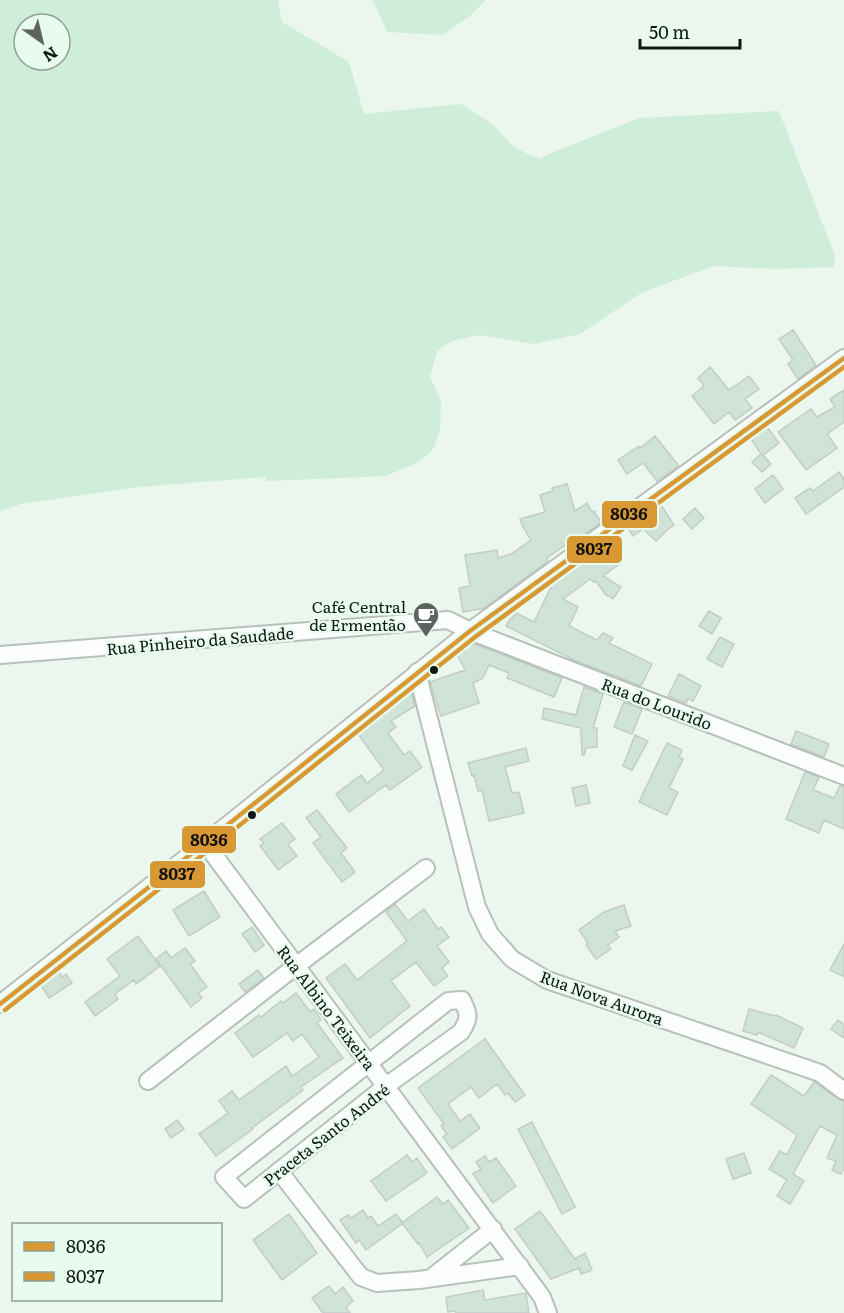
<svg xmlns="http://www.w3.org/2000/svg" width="844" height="1313" font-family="Literata,serif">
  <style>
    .green { fill: #ceeeda; fill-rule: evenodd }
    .building { fill: #cfe4d7; stroke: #c3ccc7; stroke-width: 1.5 }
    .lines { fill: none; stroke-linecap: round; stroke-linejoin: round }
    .minor-casing { stroke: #b7c0ba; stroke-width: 20 }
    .minor { stroke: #fcfefd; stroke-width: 16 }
    .bus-1-casing { stroke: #e7fbee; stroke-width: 9 }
    .bus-2-casing { stroke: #e7fbee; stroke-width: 9 }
    .bus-1 { stroke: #d89935; stroke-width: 4.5 }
    .bus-2 { stroke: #d89935; stroke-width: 4.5 }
    .bus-dot { fill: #101612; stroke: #e7fbee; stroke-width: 2 }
    .labels { text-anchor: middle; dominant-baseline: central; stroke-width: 5; stroke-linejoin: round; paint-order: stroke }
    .poi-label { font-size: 16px; fill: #101612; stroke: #e7fbee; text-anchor: end }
    .street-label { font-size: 16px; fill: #101612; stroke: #e7fbee }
    .line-badge { stroke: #e7fbee; stroke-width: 2 }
    .pale-badge-label { font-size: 16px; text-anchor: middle; font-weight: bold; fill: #111 }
  </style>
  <rect width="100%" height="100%" fill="#ebf6ef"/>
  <path class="green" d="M0 0H278L282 22 349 62 364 114 461 104 492 124 515 148 540 159 553 152 640 118 779 111 835 256 834 267 775 269 714 266 643 292 580 334 534 344 479 335 452 341 437 351 430 377 441 401 440 431 432 451 417 463 386 476 267 481 265 477 139 487 21 504 0 511ZM24 24H60V60H24Z
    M373 0H486L470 16 442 35 387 32Z"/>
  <path class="building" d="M793 330 816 365 798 379 788 364 793 360 779 339Z
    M710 367 729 390 749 376 759 389 745 399 752 408 735 420 729 412 714 424 692 396 704 386 698 378Z
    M844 390V422L827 434 837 448 806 470 778 432 811 409 817 417 835 407 830 399Z
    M767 427 779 443 763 455 771 464 762 472 752 462 761 454 751 439Z
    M655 436 679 466 657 481 643 463 627 474 618 460 639 446 640 448Z
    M839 472 844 479V487L806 514 795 498 810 488 813 491Z
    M773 475 783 489 765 503 755 489Z
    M567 484 575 511 587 503 592 512 594 511 601 522 580 538 578 536 547 558 548 561 484 608 463 612 459 588 470 586 465 555 497 550 498 558 511 554 531 540 523 527 520 519 545 512 540 495 553 491 552 488Z
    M661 505 674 525 666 531 656 541 643 529 633 536 628 529Z
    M695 508 704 518 692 529 683 519Z
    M605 546 619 564 603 576 621 587 613 599 605 594 596 581 594 582 590 579 563 599 578 607 569 626 597 640 603 633 613 638 609 643 652 664 641 686 574 660 506 626 509 621 516 613 534 622 553 583Z
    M709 611 721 618 712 634 699 626Z
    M720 637 734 644 722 667 707 659Z
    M472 643 562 678 554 697 507 678 509 673 489 665 483 678 473 683 479 703 441 716 430 682 465 670 457 655Z
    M679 674 701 686 693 701 688 699 686 703 668 696Z
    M584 687 603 694 593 728H597V747L586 748 584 755H582L581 728 542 719 544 708 576 715Z
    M411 692 415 706 391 721 396 727 388 733 404 755 410 751 422 767 390 790 386 785 349 812 336 794 361 775 367 783 384 770 358 734Z
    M624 702 642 709 632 734 614 727Z
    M796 731 829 744 824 757 791 744Z
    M635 735 648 741 632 770 623 766Z
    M667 743 682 750 679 757 683 759 669 788 678 792 667 815 639 802Z
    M526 748 529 761 505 767 512 793 519 792 524 813 489 821 482 790 478 791 474 775 472 776 468 763Z
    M805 772 819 777 813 790 834 798 840 786H844V829L824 820 819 833 786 819Z
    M586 785 590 803 576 806 572 788Z
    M317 810 347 848 341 853 355 872 342 882 313 843 321 837 306 818Z
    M282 823 295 839 288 844 297 856 278 870 260 846 264 843 260 839Z
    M204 891 220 917 189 936 173 910Z
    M395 904 408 921 424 909 438 929 441 927 449 937 437 946 449 962 442 968 448 976 434 986 416 962 391 981 410 1006 370 1038 326 978 345 964 357 980 407 941 386 912Z
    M624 905 631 926 615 931 619 937 608 945 611 949 596 959 586 945 588 943 579 930 604 912Z
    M252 927 264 945 255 952 242 934Z
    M138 936 160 966 136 984 134 980 115 994 118 999 95 1016 85 1002 120 976 107 959Z
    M844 944V977L830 970Z
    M185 948 195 961 190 964 207 987 198 993 202 998 191 1007 156 959 166 951 171 958Z
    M258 970 264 978 245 992 239 984Z
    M59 971 62 977 66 974 72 983 49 998 41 985Z
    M296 993 310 1012 314 1009 321 1020 317 1023 343 1058 301 1087 303 1090 252 1128 253 1129 216 1156 199 1134 228 1113 219 1101 232 1091 239 1100 286 1066 292 1076 319 1057 302 1034 293 1041 287 1033 253 1057 235 1033 259 1015 261 1017 281 1001 283 1003Z
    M749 1009 775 1016 776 1015 803 1028 794 1048 758 1032 757 1035 743 1031Z
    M838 1020 844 1025V1038L831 1029Z
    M485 1039 525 1095 515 1102 508 1093 505 1095 497 1084 479 1098 471 1087 448 1104 460 1121 470 1114 480 1128 452 1149 443 1137 447 1134 441 1126 444 1124 418 1088Z
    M771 1075 804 1096 814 1082 838 1099 844 1101V1168L841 1174 832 1170 836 1161 827 1158 837 1135 820 1126 793 1174 804 1181 790 1204 777 1196 787 1180 769 1169 780 1151 787 1155 797 1135 751 1104Z
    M177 1120 184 1129 171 1138 165 1129Z
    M532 1122 575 1207 562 1214 518 1129Z
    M744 1153 751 1173 733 1179 726 1159Z
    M407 1155 412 1162 417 1158 427 1173 386 1201 371 1181Z
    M485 1156 489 1162 496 1158 516 1186 493 1203 473 1174 481 1169 476 1162Z
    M437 1197 443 1204 448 1200 469 1228 427 1257 419 1243 418 1244 402 1223Z
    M363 1210 368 1218 371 1216 378 1226 396 1214 403 1223 366 1250 359 1240 356 1243 340 1220 348 1215 351 1218Z
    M540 1211 575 1259 585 1253 592 1270 581 1274 579 1268 551 1279 515 1229Z
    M289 1214 317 1253 282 1280 253 1240Z
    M329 1286 335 1294 343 1287 353 1301 346 1307 350 1313H323L312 1298Z
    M483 1290 485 1300 526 1293 529 1313H456L455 1311 448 1312 446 1297Z"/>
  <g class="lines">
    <g class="minor-casing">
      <path id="minor" d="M0 655 448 620 470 631 844 776
        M417 672 477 907 490 934 512 959 547 980 820 1073 844 1091
        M205 843 542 1297 548 1313
        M462 1000C469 1014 470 1018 461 1032L386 1086 244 1199 224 1177 448 1001Z
        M0 1004 205 843 470 631 844 358
        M148 1081 296 966 426 868
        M279 1171 361 1277 377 1283 419 1280 520 1266
        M432 1277 493 1229"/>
    </g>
    <use href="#minor" class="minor"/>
    <g class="bus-1-casing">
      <path id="bus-1" d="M0 1004 205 843 470 631 844 358"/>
    </g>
    <g class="bus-2-casing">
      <path id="bus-2" d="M5 1010 210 849 475 637 844 367"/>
    </g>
    <use href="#bus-1" class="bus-1"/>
    <use href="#bus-2" class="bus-2"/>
  </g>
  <defs>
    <g id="cafe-pin" transform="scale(1.35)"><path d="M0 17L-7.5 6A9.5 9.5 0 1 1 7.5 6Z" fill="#5d645f" stroke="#e7fbee"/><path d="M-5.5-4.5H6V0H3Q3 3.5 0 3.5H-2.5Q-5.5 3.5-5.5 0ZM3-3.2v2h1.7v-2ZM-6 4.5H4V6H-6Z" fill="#fff"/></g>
  </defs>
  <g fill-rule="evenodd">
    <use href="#cafe-pin" x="426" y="615"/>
  </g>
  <g class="bus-dot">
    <circle cx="434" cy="670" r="5"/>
    <circle cx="252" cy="815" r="5"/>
  </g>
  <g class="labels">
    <g class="poi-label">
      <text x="406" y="606">Café Central<tspan x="406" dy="18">de Ermentão</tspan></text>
    </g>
    <g class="street-label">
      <text transform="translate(200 640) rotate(-5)">Rua Pinheiro da Saudade</text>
      <text transform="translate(657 703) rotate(21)">Rua do Lourido</text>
      <text transform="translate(602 997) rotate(20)">Rua Nova Aurora</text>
      <text transform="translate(327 1007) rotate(53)">Rua Albino Teixeira</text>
      <text transform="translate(326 1134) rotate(-38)">Praceta Santo André</text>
    </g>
  </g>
  <g class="line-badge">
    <rect x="601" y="500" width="57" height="29" rx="6" fill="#d89935"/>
    <rect x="566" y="535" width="57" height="29" rx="6" fill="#d89935"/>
    <rect x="181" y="825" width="56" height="29" rx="6" fill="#d89935"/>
    <rect x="149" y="860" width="57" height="29" rx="6" fill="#d89935"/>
  </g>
  <g class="pale-badge-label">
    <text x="629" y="520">8036</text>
    <text x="594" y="555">8037</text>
    <text x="209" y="846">8036</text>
    <text x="177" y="880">8037</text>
  </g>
  <rect x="12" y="1223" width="210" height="78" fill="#e7fbee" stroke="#919f96" stroke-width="1.5"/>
  <rect x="24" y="1242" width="30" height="9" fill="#d89935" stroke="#919f96" stroke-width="1.5"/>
  <text x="66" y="1253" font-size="18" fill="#101612">8036</text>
  <rect x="24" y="1272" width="30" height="9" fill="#d89935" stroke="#919f96" stroke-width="1.5"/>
  <text x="66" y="1283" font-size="18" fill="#101612">8037</text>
  <g transform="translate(42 42) rotate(146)"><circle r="28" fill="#e7fbee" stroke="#919f96" stroke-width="1.5"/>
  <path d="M0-4.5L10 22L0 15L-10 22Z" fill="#5d645f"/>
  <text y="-9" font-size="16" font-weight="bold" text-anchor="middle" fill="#101612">N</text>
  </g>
  <path d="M640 39v9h100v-9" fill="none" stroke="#101612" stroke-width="3"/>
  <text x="649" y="39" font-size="18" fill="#101612" stroke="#e7fbee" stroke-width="4.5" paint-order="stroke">50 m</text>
</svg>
